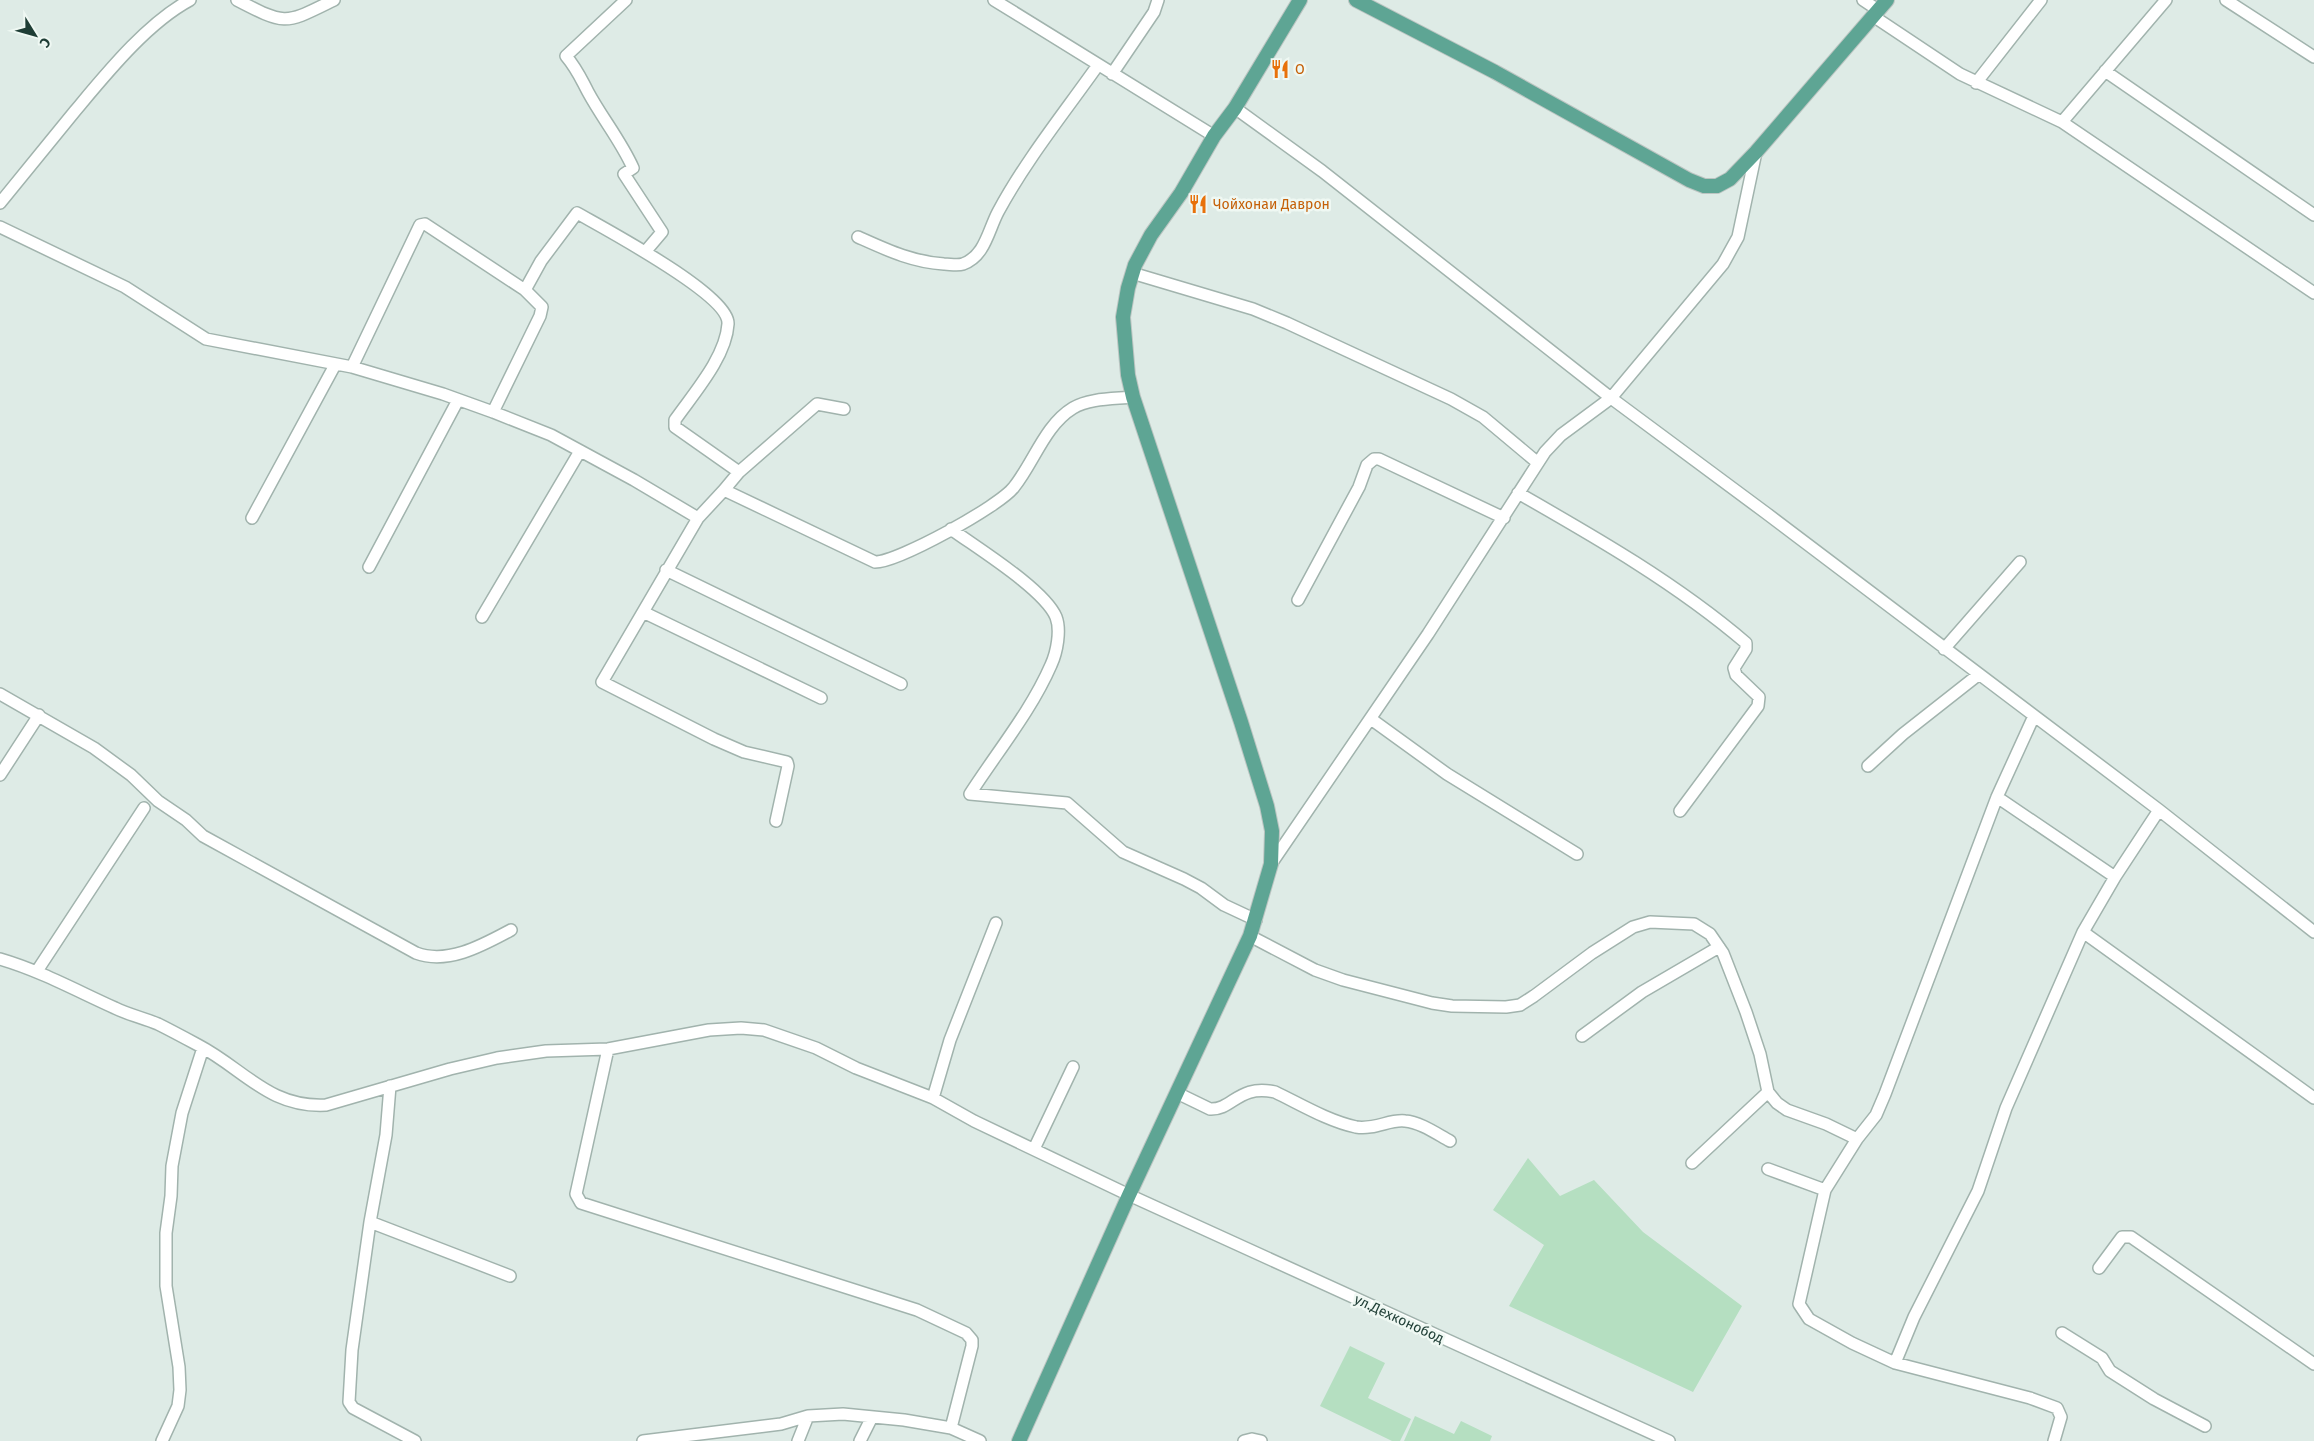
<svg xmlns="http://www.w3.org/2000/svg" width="2314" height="1441" font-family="'Fira Sans',sans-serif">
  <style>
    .green { fill: #b5dfc1 }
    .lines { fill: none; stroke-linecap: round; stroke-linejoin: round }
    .minor-casing { stroke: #a1b3ad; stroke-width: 14 }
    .major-casing { stroke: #bcc5c2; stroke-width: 16 }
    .minor { stroke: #fff; stroke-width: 11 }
    .major { stroke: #5ea594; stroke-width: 14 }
    .labels { text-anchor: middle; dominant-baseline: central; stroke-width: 5; stroke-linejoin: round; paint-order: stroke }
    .food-label { font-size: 14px; fill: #c56008; stroke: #eff8f3; text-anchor: start }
    .street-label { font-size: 14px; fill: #1e3d35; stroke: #eff8f3 }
  </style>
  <rect width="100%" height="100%" fill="#deebe6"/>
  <path class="green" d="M1528 1158 1560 1196 1594 1180 1643 1232 1742 1306 1693 1392 1509 1306 1544 1245 1493 1210Z
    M1350 1346 1385 1363 1368 1398 1411 1419 1400 1441H1392L1320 1406Z
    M1415 1416 1454 1434 1461 1421 1492 1436 1490 1441H1404Z"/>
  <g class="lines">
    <g class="minor-casing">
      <path id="minor" d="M237 0C287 26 285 24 334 0
        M626 0 566 56C577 69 580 77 588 92 602 118 621 141 633 168L624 174 662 232 645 252
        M994 0 1214 136
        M1863 0 1878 10
        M2226 0 2314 57
        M1873 16 1960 74 2062 122 2314 293
        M2105 71 2314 215
        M1112 74 1154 12 1158 0
        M1976 83 2041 0
        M1235 108 1322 171 1611 398 1561 435 1545 452 1428 634 1271 864
        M2062 122 2166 0
        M1756 152 1738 237 1723 264 1611 398 1766 513 2159 810 2314 932
        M0 203C25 172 50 142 75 111 106 74 147 23 190 0
        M0 227 125 287 206 339 352 367 443 394 493 412 551 435 634 480 698 518
        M858 237C887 250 912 262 944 264 950 264 957 266 963 264 985 256 988 231 998 212 1026 160 1064 113 1098 65
        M1132 273 1253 309 1287 323 1451 399 1483 417 1538 463
        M525 290 541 261 577 213C603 228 730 295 728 324 726 357 694 393 675 420V427L739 472 724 490 875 562C898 562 1000 506 1014 487 1034 462 1045 425 1073 408 1089 398 1115 399 1133 397
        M352 367 420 225 425 224 525 290 542 307 540 316 493 412
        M739 472 817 404 844 409
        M724 490 698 518 602 682 714 739 744 752 787 762 788 766 776 821
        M1518 493C1597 538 1677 584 1746 643V649L1734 668 1736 675 1759 697 1758 706 1680 811
        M252 518 335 365
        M951 529C977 548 1044 589 1056 617 1061 630 1057 652 1051 665 1031 711 997 752 970 794L1067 803 1123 852 1184 879 1201 888 1224 905 1256 920
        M369 567 458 400
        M666 570 901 684
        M1298 600 1359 487 1367 465 1374 459H1379L1504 518
        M643 612 821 698
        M482 617 580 451
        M1944 649 2020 562
        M0 694 94 748 131 775 158 801 186 820 203 836 416 953C448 965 483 945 511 930
        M2034 716 1997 797 1885 1094 1876 1115 1857 1139 1825 1190 1799 1304 1809 1319 1852 1343 1895 1363 2030 1398 2057 1408 2061 1417 2054 1441
        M1371 719 1447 774 1577 854
        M1868 766 1903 734 1978 675
        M0 775 39 715
        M1997 797 2115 877
        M2083 932 2314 1098
        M1250 936 1315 970 1343 980 1432 1003 1452 1006 1506 1007 1520 1005 1534 996 1592 953 1633 927 1650 922 1694 924 1710 934 1723 953 1746 1012 1760 1054 1768 1092 1777 1103 1787 1110 1826 1124 1857 1139
        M0 959C41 971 77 991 115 1008 129 1015 144 1018 158 1024 172 1031 185 1038 198 1045 244 1069 269 1108 326 1105L450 1069 497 1058 546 1051 608 1049 709 1030 741 1028 764 1030 816 1048 856 1068 933 1098 974 1121 1129 1195 1669 1441
        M37 971 144 808
        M1582 1036 1642 992 1719 947
        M608 1049 576 1194 581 1203 917 1310 966 1333 972 1340V1346L951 1428 980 1441
        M390 1086 386 1135 370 1222 352 1350 349 1402 353 1408 415 1441
        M1177 1093 1210 1109C1233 1110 1238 1084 1275 1092 1300 1104 1328 1121 1356 1127 1375 1130 1390 1119 1405 1121 1420 1122 1437 1134 1450 1141
        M933 1098 950 1040 996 923
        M1034 1149 1073 1067
        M1692 1163 1768 1092
        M1768 1169 1825 1190
        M370 1222 510 1276
        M2099 1268 2122 1237H2131L2314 1364
        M2062 1333 2102 1358 2110 1371 2154 1399 2205 1426
        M1895 1363 1914 1317 1978 1191 2006 1108 2083 932 2115 877 2159 810
        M162 1441 178 1406 180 1390 179 1367 166 1286V1233L171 1196 172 1166 182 1113 203 1048
        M643 1441 781 1424 808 1416 843 1414 904 1420 951 1428
        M798 1441 808 1416
        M860 1441 872 1417
        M1244 1441 1252 1439 1261 1441"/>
    </g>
    <g class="major-casing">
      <path id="major" d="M1356 0 1495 72 1689 180 1704 186H1717L1730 179 1756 152 1887 0
        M1019 1441 1129 1195 1250 936 1271 864 1272 831 1267 806 1241 722 1133 397 1128 375 1123 317 1128 288 1135 265 1151 235 1181 193 1214 136 1235 108 1300 0"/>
    </g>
    <use href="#minor" class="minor"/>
    <use href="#major" class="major"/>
  </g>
  <defs>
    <g id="restaurant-bare" transform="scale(1.5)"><path d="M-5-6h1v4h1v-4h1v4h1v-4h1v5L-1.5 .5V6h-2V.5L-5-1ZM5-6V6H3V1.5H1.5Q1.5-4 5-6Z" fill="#e8710a" stroke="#eff8f3" stroke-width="2.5" paint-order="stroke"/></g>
  </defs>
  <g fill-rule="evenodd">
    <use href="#restaurant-bare" x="1280" y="69"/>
    <use href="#restaurant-bare" x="1198" y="204"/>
  </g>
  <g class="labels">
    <g class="food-label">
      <text x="1295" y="69">O</text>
      <text x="1213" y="204">Чойхонаи Даврон</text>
    </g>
    <g class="street-label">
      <text transform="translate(1399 1319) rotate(25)">ул.Дехконобод</text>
    </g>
  </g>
  <g transform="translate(35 35) rotate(127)" stroke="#eff8f3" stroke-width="4" paint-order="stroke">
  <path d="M0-4L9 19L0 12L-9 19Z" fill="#1e3d35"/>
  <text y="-8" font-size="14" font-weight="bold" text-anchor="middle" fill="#1e3d35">С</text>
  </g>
</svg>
